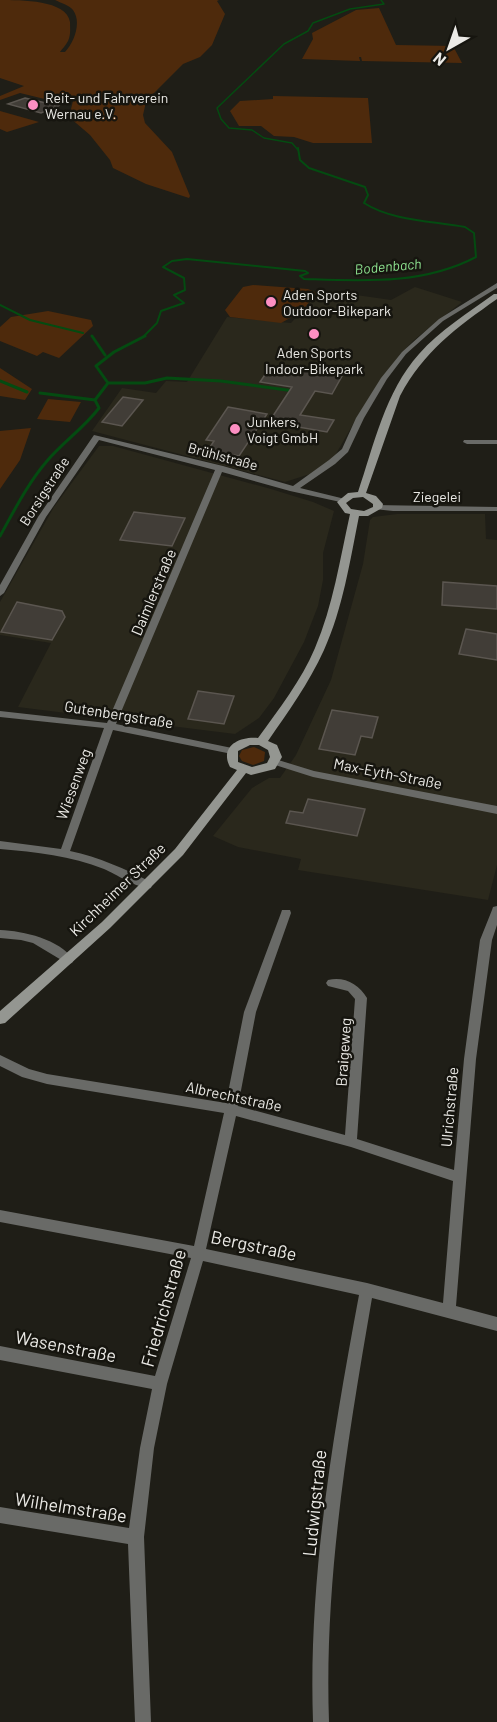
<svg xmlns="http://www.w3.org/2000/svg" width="497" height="1722" font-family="Barlow,sans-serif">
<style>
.built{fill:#2a281c}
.green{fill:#4e2a0c}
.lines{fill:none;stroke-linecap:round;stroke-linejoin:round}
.stream-far2{stroke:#044b11;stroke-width:1.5}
.stream-far1{stroke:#044b11;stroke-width:2}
.stream{stroke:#044b11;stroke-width:3}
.building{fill:#413d37;stroke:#5b5650;stroke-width:1.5}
.minor{fill:#696a67;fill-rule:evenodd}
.secondary{fill:#949691;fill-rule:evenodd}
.poi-dot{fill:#fc8fc2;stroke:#16150f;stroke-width:2}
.labels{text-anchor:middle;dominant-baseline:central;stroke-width:5;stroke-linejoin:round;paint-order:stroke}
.far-poi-label{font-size:14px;fill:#ebeae6;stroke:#16150f;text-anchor:start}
.far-water-label{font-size:14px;font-style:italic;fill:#8ee390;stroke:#16150f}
.far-street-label{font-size:14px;fill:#ebeae6;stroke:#16150f}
.street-label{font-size:15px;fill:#ebeae6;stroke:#16150f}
.near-street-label{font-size:18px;fill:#ebeae6;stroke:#16150f}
</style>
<rect width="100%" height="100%" fill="#1f1e17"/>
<path class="built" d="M 415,287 L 462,302 L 414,340 L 398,357 L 359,414 L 333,459 L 310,474 L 285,482 L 92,431 L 122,388 L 156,393 L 166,381 L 187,382 L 227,317 L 291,323 L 321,290 L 391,300 Z
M 99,446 L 113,446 L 271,489 L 313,502 L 334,511 L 323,553 L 323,580 L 318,606 L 304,642 L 274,698 L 259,718 L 235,734 L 18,707 L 51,643 L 0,635 L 0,602 L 54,507 Z
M 397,514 L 485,514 L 486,539 L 497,540 L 497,865 L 488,900 L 298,870 L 301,859 L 238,847 L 213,836 L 252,788 L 269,778 L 280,778 L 296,755 L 331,680 L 363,564 L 370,520 L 373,517 Z"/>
<path class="green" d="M 0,0 C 21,0 67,0 70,22 C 70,28 71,35 68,41 C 66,45 62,49 60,52 L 65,52 C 74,43 82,22 73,10 C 69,5 61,3 55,0 L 219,0 L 217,1 L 225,14 L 212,45 L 200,57 L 183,64 L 152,95 L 146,102 L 143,115 L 145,123 L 172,152 L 190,196 L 189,198 L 146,184 L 113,168 L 110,160 L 90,135 L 69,117 L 74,97 L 69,96 L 57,102 L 20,93 L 0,100 L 0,96 L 24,86 L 0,78 Z
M 379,8 L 396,45 L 453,46 L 462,63 L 362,61 L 361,57 L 359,57 L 360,61 L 302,59 L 313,39 L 312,33 L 356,10 Z
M 273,96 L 368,98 L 372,143 L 313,143 L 294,137 L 274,136 L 261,126 L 239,126 L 230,111 L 240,101 L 273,99 Z
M 0,111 L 39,122 L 7,132 L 0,129 Z
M 253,285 L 308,289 L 317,293 L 301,312 L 281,323 L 230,317 L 225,310 L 243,287 Z
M 48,311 L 91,320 L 93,326 L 59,358 L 43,352 L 37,356 L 0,341 L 0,327 L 11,317 Z
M 0,368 L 32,389 L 25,400 L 0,396 Z
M 48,399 L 81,402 L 70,422 L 37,419 Z
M 31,428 L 20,460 L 0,489 L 0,431 Z
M 254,747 L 265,752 L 264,761 L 253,765 L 242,761 L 239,756 L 242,750 Z"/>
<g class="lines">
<path class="stream-far2" d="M 298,150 L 292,143 L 264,138 L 252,130 L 229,128 L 221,119 L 217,108 L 284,44 L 308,31 L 313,23 L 350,9 L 384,4 L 381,0"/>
<path class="stream-far1" d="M 0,305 L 30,320 L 83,333
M 143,337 L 157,323 L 161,311 L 184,303 L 174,295 L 185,290 L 184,278 L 163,267 L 172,261 L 187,259 L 305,271 L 308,273 L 300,276 L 304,279 C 363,281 423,285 476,257 L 474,233 L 465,227 C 433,221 392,221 364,203 L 368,195 L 365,187 L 309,168 L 300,160 L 298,148"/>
<path class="stream" d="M 92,336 L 105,355
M 0,381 L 27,392
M 108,383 L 145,383 L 167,378 L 221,381 L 294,391
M 40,393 L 95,400
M 0,536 C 14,511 28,483 47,461 C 63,442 84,428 99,408 L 95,400 L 108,383 L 96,366 L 114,352 L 145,336"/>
</g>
<path class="building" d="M 25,98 L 58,106 L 41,113 L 8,104 Z
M 271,366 L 342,376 L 332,394 L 315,391 L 300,415 L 334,420 L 327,432 L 269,422 L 292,387 L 260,382 Z
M 123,397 L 143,400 L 122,426 L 102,422 Z
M 228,407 L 267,414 L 239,456 L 208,450 L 214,441 L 206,440 Z
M 134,512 L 185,518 L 172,546 L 120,540 Z
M 443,582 L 497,586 L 497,609 L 442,605 Z
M 17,602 L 62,611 L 65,617 L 52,640 L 1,632 Z
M 466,629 L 497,634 L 497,660 L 459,654 Z
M 198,691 L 234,696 L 224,724 L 188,719 Z
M 332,710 L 378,717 L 372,738 L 361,736 L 355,755 L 319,749 Z
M 308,799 L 365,809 L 357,836 L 286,823 L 290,811 L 303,813 Z"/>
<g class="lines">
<path class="minor" d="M 497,283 L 497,288 L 443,321 L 406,354 L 387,379 L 364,418 L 348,452 L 335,464 L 300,488 L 345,499 L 345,503 L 290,491 L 222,472 L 116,724 L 232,748 L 237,751 L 232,754 L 113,730 L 70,851 C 99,857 125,869 151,882 L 152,885 L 151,888 C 140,890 116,874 104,869 C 71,856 36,852 0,849 L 0,841 L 61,849 L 104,728 L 0,717 L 0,711 L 107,723 L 215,470 L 99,440 L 46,517 L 4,593 L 0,596 L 0,585 L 38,517 L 94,435 L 223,466 L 293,486 L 329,460 L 342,449 L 356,418 L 381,378 L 402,352 L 439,319 Z
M 464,440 L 497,440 L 497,444 L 467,444 L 463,442 Z
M 374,505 L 497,507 L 497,511 L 393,511 L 374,509 Z
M 275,759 L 314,771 L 497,806 L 497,814 L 313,777 L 272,764 L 270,762 Z
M 497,906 L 497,925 L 492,940 L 476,1059 L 456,1306 L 497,1317 L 497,1331 L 372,1298 C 348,1437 324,1580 329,1722 L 313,1722 C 308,1579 333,1435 359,1295 L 203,1261 L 167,1384 L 154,1448 L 144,1537 L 151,1722 L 135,1722 L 128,1544 L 0,1523 L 0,1507 L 129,1528 L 140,1448 L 152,1389 L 0,1360 L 0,1346 L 155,1376 L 191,1258 L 0,1222 L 0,1210 L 194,1246 L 224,1113 L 47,1084 L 22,1077 L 0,1066 L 0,1055 L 29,1069 L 47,1074 L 226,1103 L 244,1012 L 281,913 L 282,910 L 290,910 L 291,913 L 256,1012 L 238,1106 L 345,1135 L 355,999 L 348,991 L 328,986 L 326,983 L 328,980 C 344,976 359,984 367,998 L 357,1139 L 454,1170 L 464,1059 L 480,940 L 492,910 L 493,907 ZM 236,1116 L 351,1147 L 453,1181 L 443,1303 L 367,1283 L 206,1249 Z
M 0,930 C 24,931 59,939 74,960 L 72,963 L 68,964 L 33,943 L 21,940 L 0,938 Z"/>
<path class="secondary" d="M 494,294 L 497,294 L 497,299 C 456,328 424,351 400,396 L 366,493 L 376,496 L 383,504 L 382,508 L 368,516 L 359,516 C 350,561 343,608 324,650 C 309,683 288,712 268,741 L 277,745 L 282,757 L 275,769 L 251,775 L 246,773 L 183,855 L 110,928 L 5,1023 L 0,1024 L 0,1011 L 102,922 L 175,849 L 237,770 L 230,767 C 219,746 240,736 258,738 C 279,709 301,681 315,648 C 333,606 340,559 350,514 L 345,513 L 337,502 L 348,493 L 358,492 C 374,445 385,392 419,354 C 440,330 468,313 494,294 ZM 363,497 L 373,504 L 373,507 L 364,511 L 351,509 L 346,503 L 353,498 ZM 250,745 L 259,745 L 268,750 L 270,757 L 267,763 L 252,767 L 238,762 L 238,751 Z"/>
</g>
<g class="poi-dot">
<circle cx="33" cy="105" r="6"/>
<circle cx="271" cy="302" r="6"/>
<circle cx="314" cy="334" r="6"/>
<circle cx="235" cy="429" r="6"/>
</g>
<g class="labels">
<g class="far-poi-label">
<text x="45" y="97">Reit- und Fahrverein<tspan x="45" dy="16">Wernau e.V.</tspan></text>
<text x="283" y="294">Aden Sports<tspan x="283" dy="16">Outdoor-Bikepark</tspan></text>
<text x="314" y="352" text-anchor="middle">Aden Sports<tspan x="314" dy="16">Indoor-Bikepark</tspan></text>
<text x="247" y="421">Junkers,<tspan x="247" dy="16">Voigt GmbH</tspan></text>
</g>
<g class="far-water-label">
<text transform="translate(388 266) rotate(-5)">Bodenbach</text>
</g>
<g class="far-street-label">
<text transform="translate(223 456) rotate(15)">Brühlstraße</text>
<text transform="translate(44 491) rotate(-57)">Borsigstraße</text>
<text x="437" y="496">Ziegelei</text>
</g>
<g class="street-label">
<text transform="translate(153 592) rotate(-67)">Daimlerstraße</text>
<text transform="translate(119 714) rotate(9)">Gutenbergstraße</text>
<text transform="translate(388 773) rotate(11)">Max-Eyth-Straße</text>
<text transform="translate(73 784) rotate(-70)">Wiesenweg</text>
<text transform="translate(117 889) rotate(-44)">Kirchheimer Straße</text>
<text transform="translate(343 1052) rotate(-86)">Braigeweg</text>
<text transform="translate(234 1096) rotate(12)">Albrechtstraße</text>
<text transform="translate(449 1107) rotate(-85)">Ulrichstraße</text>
</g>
<g class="near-street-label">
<text transform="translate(254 1245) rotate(12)">Bergstraße</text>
<text transform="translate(163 1308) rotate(-74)">Friedrichstraße</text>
<text transform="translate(66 1346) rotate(11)">Wasenstraße</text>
<text transform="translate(314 1503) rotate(-84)">Ludwigstraße</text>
<text transform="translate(71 1507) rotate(9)">Wilhelmstraße</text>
</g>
</g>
<g transform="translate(449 48) rotate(220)" stroke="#16150f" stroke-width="4.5" paint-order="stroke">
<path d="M0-4.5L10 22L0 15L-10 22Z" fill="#ebeae6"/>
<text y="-9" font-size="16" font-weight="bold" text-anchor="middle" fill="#ebeae6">N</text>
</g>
</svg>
